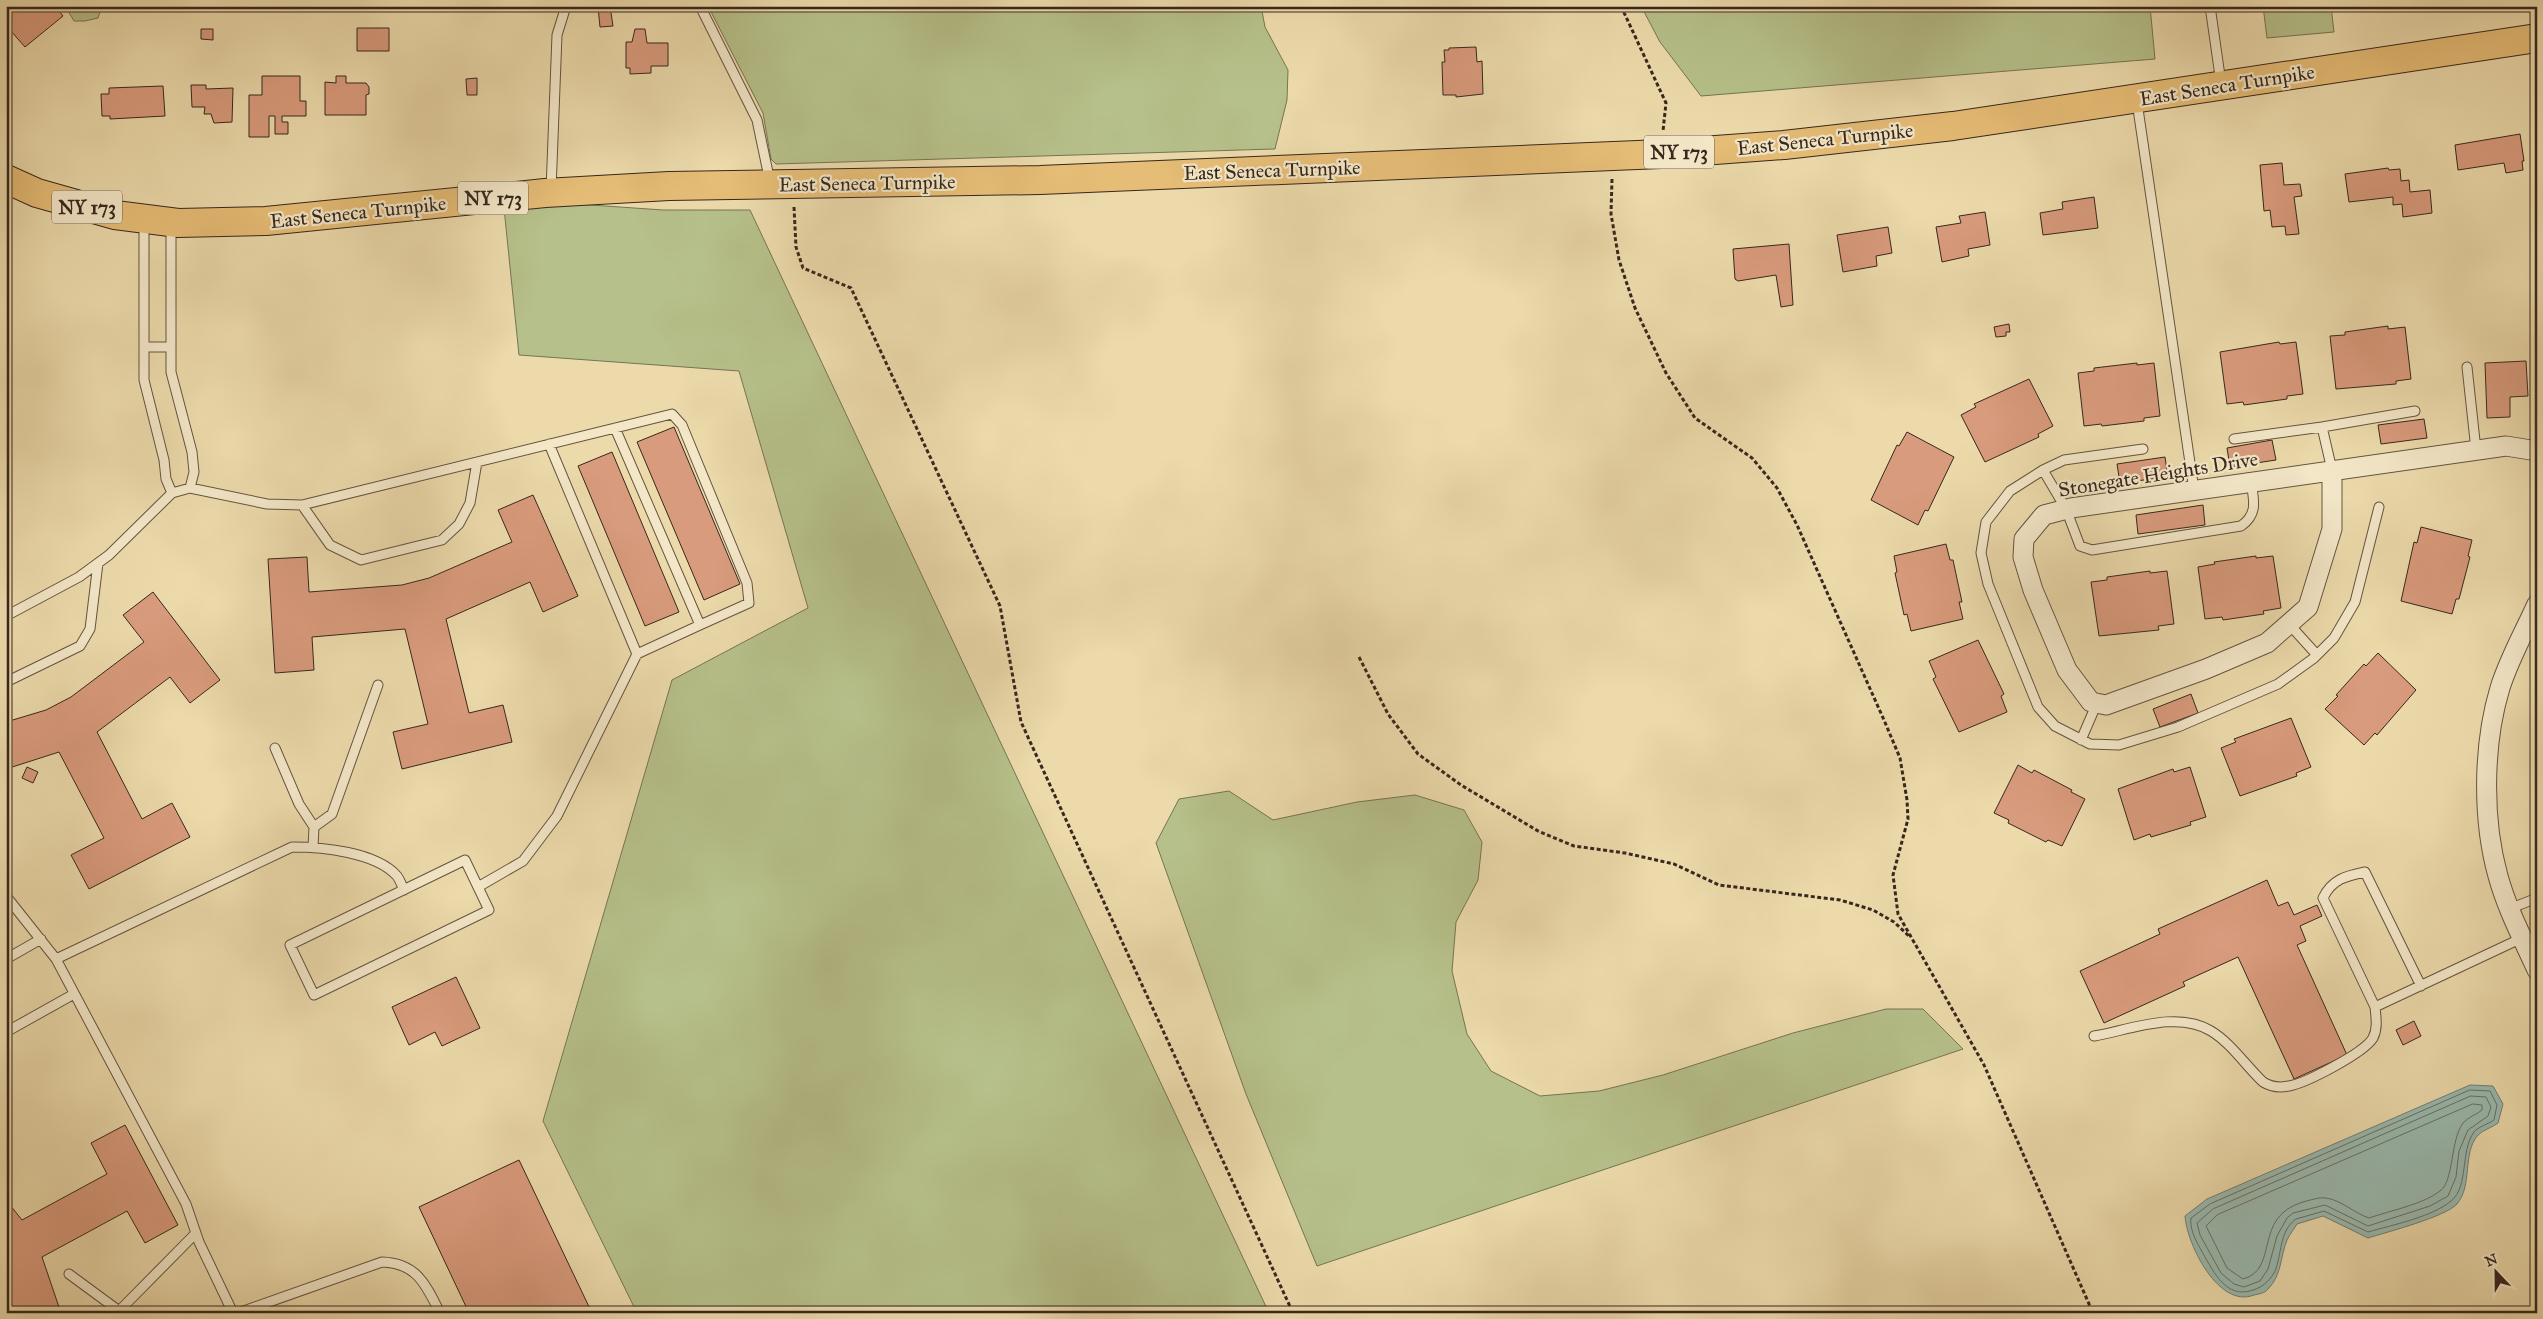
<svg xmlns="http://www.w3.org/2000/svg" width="2543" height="1319" font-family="'IM FELL Great Primer',serif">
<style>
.green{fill:#b6c08a;stroke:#767454}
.water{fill:#9abab0;stroke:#727f76}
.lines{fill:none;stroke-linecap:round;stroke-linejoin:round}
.shore{stroke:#687067;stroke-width:1}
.building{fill:#d99b7d;stroke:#37271e}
.lane-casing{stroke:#645441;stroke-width:11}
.street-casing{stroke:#645441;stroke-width:21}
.primary-casing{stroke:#37271e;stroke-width:30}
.path{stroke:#37271e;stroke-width:3;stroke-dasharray:4 2.5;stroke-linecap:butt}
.lane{stroke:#f3e7c8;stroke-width:9}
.street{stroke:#f3e7c8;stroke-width:19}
.primary{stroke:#e6bd76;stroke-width:28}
.labels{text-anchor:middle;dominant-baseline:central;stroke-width:4.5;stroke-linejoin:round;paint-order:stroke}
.shield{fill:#f3e7c8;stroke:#6f6151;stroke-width:1}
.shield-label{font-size:19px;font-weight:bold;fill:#37271e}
.street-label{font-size:20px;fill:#37271e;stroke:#f3e7c8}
</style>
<rect width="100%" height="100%" fill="#ecdaab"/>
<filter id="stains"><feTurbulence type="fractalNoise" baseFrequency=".004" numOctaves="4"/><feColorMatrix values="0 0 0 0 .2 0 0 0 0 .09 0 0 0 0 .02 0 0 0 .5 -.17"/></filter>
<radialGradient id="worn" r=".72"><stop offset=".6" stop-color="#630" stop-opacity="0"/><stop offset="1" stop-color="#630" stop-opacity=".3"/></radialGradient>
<path class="green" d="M 65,6 L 102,6 L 98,18 L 85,21 L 74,21 Z
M 708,6 L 1261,6 L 1265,27 L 1288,70 L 1287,100 L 1275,149 L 776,164 L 771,159 L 763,113 Z
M 1641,6 L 2150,6 L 2155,59 L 1701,96 L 1660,42 Z
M 2263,6 L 2331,6 L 2334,32 L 2267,38 Z
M 577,204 L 663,210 L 750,210 L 1269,1313 L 637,1313 L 543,1121 L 672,680 L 808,608 L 739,371 L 519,355 L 504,208 Z
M 1229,791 L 1273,820 L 1357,802 L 1415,795 L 1464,810 L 1482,842 L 1478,880 L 1456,922 L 1452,971 L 1467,1034 L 1491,1071 L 1540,1096 L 1599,1091 L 1663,1075 L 1793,1033 L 1886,1009 L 1923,1009 L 1963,1049 L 1317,1266 L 1246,1094 L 1156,843 L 1179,799 Z"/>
<path class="water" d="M 2470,1085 L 2493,1086 L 2503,1104 L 2498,1123 C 2493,1127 2483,1130 2478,1135 C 2462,1153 2473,1185 2457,1204 C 2445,1217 2387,1232 2368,1238 L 2323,1216 L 2297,1224 C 2294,1229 2290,1234 2287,1240 C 2280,1257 2282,1275 2268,1289 C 2265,1293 2259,1294 2254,1295 C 2219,1309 2187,1245 2185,1216 L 2207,1199 Z"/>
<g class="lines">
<path class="shore" d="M 2470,1090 L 2490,1091 L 2497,1105 L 2494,1120 C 2488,1124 2478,1127 2474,1132 C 2460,1151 2469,1187 2451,1201 C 2432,1217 2392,1225 2368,1232 L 2324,1211 L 2296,1219 C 2279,1231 2282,1254 2275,1271 C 2271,1279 2264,1286 2256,1289 C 2229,1300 2217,1278 2205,1257 C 2199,1246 2189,1231 2191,1218 L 2210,1204 Z
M 2471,1096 L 2486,1097 L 2491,1107 L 2488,1116 L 2468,1130 L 2459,1151 L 2456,1177 L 2448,1196 L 2430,1206 L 2368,1226 L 2325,1205 L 2293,1213 L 2287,1218 L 2277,1236 L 2268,1269 L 2260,1281 L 2244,1287 L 2234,1284 L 2221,1273 L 2200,1235 L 2197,1223 L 2213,1209 Z
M 2473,1104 L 2482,1105 L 2482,1110 C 2476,1115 2468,1117 2463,1123 C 2450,1141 2454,1181 2440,1191 C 2424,1204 2389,1211 2369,1218 C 2354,1213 2341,1200 2326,1198 C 2319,1197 2311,1200 2303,1202 C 2252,1217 2280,1269 2243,1279 L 2227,1268 L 2206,1226 L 2217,1215 Z"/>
</g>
<path class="building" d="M 16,6 L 55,6 L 63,16 L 25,47 L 10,30 L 6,33 L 6,14 Z
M 610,6 L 613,26 L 600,27 L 598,7 Z
M 357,28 L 389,28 L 389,51 L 357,51 Z
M 201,29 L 213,29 L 213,40 L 201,39 Z
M 635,29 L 645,29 L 647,43 L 668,43 L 668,66 L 651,66 L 651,73 L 630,74 L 630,68 L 626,68 L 626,42 L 632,42 Z
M 1476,47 L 1477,62 L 1482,61 L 1483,94 L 1456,97 L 1456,95 L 1443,95 L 1442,62 L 1445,62 L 1444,50 L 1449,50 L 1449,48 Z
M 262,76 L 300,76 L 300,101 L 306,101 L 306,116 L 282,116 L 282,122 L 288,122 L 288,134 L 275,134 L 275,116 L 269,116 L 269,137 L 249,137 L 249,95 L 262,95 Z
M 336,76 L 346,76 L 346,83 L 366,83 L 369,87 L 369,94 L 366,95 L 366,115 L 325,115 L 325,82 L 336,83 Z
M 477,78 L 477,95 L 467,95 L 466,79 Z
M 191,85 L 206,85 L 206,89 L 233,88 L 232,122 L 214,123 L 211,114 L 204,114 L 205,107 L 192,107 Z
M 163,86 L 165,116 L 110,119 L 110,116 L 102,116 L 101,94 L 109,94 L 109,88 Z
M 2520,134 L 2524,161 L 2522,161 L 2523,170 L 2506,173 L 2504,163 L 2458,170 L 2455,145 Z
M 2282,163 L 2284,185 L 2300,184 L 2302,196 L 2294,197 L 2299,234 L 2286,235 L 2285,226 L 2272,227 L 2270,210 L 2264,211 L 2260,165 Z
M 2388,168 L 2389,170 L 2400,169 L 2401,181 L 2409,180 L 2410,192 L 2430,190 L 2432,213 L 2403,217 L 2402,204 L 2393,205 L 2393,197 L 2349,202 L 2345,174 Z
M 2094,197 L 2098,228 L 2043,235 L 2040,213 L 2063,209 L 2062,202 Z
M 1985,212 L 1990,245 L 1968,249 L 1969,256 L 1942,262 L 1936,227 L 1961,223 L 1959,216 Z
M 1888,227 L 1892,253 L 1876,256 L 1877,266 L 1843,272 L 1837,235 Z
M 1789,244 L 1793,305 L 1781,307 L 1776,275 L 1738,281 L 1735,279 L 1733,249 Z
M 2009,324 L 2010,332 L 2006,332 L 2006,336 L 1996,337 L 1994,327 Z
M 2388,326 L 2388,329 L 2405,327 L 2411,379 L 2396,381 L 2396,384 L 2336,389 L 2330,336 L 2345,335 L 2345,332 Z
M 2279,342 L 2280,344 L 2296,342 L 2303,394 L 2287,396 L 2287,399 L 2244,405 L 2243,402 L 2227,404 L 2220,352 Z
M 2526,361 L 2528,396 L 2510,397 L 2510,417 L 2487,418 L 2485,363 Z
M 2137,363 L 2137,365 L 2154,363 L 2160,416 L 2144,418 L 2144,421 L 2102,426 L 2101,424 L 2084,426 L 2078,373 L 2094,371 L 2094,368 Z
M 2029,379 L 2053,426 L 2038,434 L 2039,437 L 1985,462 L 1961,415 L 1976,407 L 1974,404 Z
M 2424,419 L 2427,438 L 2381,444 L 2378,425 Z
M 674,427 L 740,584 L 704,600 L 637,442 Z
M 1907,432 L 1954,457 L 1928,511 L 1925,510 L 1918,525 L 1871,500 L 1897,445 L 1899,446 Z
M 2272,440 L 2276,460 L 2230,467 L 2227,448 Z
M 612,452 L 679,612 L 645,626 L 578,466 Z
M 2165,457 L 2168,477 L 2120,483 L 2117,464 Z
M 533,495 L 578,596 L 543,612 L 530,582 L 446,619 L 469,713 L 503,705 L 512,742 L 402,769 L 393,732 L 428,724 L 405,629 L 312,637 L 314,670 L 275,673 L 268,559 L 307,557 L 309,592 L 402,585 L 429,578 L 512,542 L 498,510 Z
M 2203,505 L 2205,525 L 2138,534 L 2136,515 Z
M 2421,527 L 2472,540 L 2468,556 L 2470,557 L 2459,599 L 2456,599 L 2452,614 L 2401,601 L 2414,542 L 2417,543 Z
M 1946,544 L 1950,560 L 1953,560 L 1962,602 L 1959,602 L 1963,619 L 1911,631 L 1907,614 L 1904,615 L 1895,573 L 1897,572 L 1894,556 Z
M 2256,556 L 2256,558 L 2273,556 L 2281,608 L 2263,611 L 2264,614 L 2223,620 L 2222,617 L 2205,619 L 2198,567 L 2215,564 L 2214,562 Z
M 2150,571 L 2150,573 L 2167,571 L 2174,624 L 2158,626 L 2159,630 L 2099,636 L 2091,582 L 2107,580 L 2107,577 Z
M 153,592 L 220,680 L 190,703 L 170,677 L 97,732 L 142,819 L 172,803 L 190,837 L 89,889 L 71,855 L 104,838 L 59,752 L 6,769 L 6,722 L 46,710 L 71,697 L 144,642 L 123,615 Z
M 1978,640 L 2004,694 L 2001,696 L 2007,712 L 1959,732 L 1933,679 L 1936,677 L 1929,661 Z
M 2378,653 L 2416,690 L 2377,735 L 2375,733 L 2364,745 L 2325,709 L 2338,696 L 2336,695 L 2364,664 L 2366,666 Z
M 2191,694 L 2198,713 L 2160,727 L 2153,709 Z
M 2291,718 L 2311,767 L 2296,773 L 2297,776 L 2240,796 L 2221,748 L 2236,742 L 2234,739 Z
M 2018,765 L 2032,773 L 2034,770 L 2072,790 L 2071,792 L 2085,799 L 2062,846 L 2048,840 L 2046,842 L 2008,823 L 2009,820 L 1994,813 Z
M 27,767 L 38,772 L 33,783 L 22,778 Z
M 2190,767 L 2206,817 L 2190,822 L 2191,825 L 2151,837 L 2150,834 L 2134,840 L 2118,789 L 2173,769 L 2174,772 Z
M 2267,880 L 2278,906 L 2288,902 L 2294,915 L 2317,905 L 2322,916 L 2300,926 L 2306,941 L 2297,945 L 2347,1055 L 2294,1079 L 2238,957 L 2183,982 L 2185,986 L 2104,1023 L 2080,971 L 2160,934 L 2158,929 Z
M 456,977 L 480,1028 L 442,1046 L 435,1032 L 409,1045 L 392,1007 Z
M 2414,1021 L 2421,1036 L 2403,1045 L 2396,1030 Z
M 125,1125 L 178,1225 L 145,1243 L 127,1211 L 42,1257 L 61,1313 L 14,1313 L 6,1290 L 6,1200 L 22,1220 L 107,1174 L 91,1143 Z
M 519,1160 L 592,1313 L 469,1313 L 419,1207 Z"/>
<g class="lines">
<defs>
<path id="lane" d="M 700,6 L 757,120 L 770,182
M 2210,6 L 2221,83
M 2137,102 L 2194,490
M 551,190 L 557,35 L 566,6
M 144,221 L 144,380 L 164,460 L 166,479 L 172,493
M 171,224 L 171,372 L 192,452 L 194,472 L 190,488
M 144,347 L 171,347
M 2467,367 L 2476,450
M 2322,427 L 2415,411
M 615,428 L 700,625 L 637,654
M 2234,439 L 2322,427 L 2332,470
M 2043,470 L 2064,460 L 2143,449
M 2251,482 C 2254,501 2258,514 2241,526 L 2092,550 L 2080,546 L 2066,509 L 2043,470 L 2010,491 L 1986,522 L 1981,553 L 1988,584 L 2038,707 L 2055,726 L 2090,744 L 2119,745 L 2178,727 L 2278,684 L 2314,658 L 2334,638 L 2355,602 L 2379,507
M 302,505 L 330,545 L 361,560 L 442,540 L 459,524 L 470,503 L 477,462
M 6,616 L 79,577 L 109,555 L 172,493 L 190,488 L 267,504 L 302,505 L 672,414 L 682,425 L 747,583 L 749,603 L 700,625
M 2289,624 L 2317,655
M 6,682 L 80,646 L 90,629 L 98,563
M 2081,740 L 2097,703
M 275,748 L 299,804 L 314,827
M 313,847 L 314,827 L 332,814 L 378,685
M 465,860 L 489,910 L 314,995 L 290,945 Z
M 478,887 L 523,861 L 557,816 L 637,654 L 549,444
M 6,896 L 56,959
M 2509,909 L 2537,898
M 6,959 L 41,939
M 2421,986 L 2365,872 C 2346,876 2332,879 2323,898 L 2375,1007 L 2522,938
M 6,1032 L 74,994
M 2094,1036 C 2129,1030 2178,1010 2211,1031 C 2231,1043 2246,1066 2263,1082 C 2271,1087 2279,1088 2289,1086 C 2306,1083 2364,1053 2373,1038 C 2378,1028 2376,1018 2375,1007
M 69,1274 L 122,1313
M 120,1310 L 196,1233
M 233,1313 L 199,1242 L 186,1204 L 56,959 L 292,847 C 322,847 376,852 397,876 C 400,880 402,886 404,890
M 238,1313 L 382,1262 C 417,1263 426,1285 440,1313"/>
<path id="street" d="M 2332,470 L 2332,529 L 2308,607 L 2267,643 L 2206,669 L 2106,705 L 2091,702 L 2067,670 L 2033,590 L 2023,557 L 2024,539 L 2044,515 L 2071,508 L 2506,446 L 2537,451
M 2537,604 C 2525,631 2509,659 2500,688 C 2483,744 2482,819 2498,876 C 2507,909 2523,939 2537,970"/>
<path id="primary" d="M 6,179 L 37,193 L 115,215 L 178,223 L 266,221 L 545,193 L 669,186 L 1040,180 L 1661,154 L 1784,145 L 1953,126 L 2537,38"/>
</defs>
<use href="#lane" class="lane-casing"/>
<use href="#street" class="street-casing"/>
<use href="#primary" class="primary-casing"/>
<path class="path" d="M 1621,6 L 1666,103 L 1663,131
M 1612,179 L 1611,214 L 1619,260 L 1635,308 L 1666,373 L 1695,418 L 1752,458 L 1777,488 L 1797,525 L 1884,720 L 1900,758 L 1907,800 L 1908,819 L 1893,875 L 1898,914 L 1984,1065 L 2093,1313
M 794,207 L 796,247 L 803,268 L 851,288 L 1000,606 L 1021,722 L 1293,1313
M 1359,657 L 1388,714 L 1418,754 L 1461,785 L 1538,831 L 1574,846 L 1625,853 L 1674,864 L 1719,885 L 1840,900 L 1873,910 L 1894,922 L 1909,936"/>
<use href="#lane" class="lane"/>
<use href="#street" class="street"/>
<use href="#primary" class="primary"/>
</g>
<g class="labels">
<g class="shield">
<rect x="1644" y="135.5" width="70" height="33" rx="4"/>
<rect x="458" y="181.5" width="70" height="33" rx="4"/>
<rect x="52" y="190.5" width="70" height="33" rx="4"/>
</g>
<g class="shield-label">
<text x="1679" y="152">NY 173</text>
<text x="493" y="198">NY 173</text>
<text x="87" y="207">NY 173</text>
</g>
<g class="street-label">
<text transform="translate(2227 85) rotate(-9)">East Seneca Turnpike</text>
<text transform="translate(1825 139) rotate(-6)">East Seneca Turnpike</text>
<text transform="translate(1272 170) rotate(-2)">East Seneca Turnpike</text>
<text transform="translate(867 183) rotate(-1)">East Seneca Turnpike</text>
<text transform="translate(358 212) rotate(-6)">East Seneca Turnpike</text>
<text transform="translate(2158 474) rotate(-9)">Stonegate Heights Drive</text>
</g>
</g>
<rect width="2543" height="1319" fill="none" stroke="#ecdaab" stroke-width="25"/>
<rect x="8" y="8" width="2528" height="1304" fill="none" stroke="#37271e" stroke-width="2.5"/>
<rect x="12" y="12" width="2518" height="1294" fill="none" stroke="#37271e"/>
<g transform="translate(2496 1272) rotate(338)" stroke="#f3e7c8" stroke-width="4" paint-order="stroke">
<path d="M0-4L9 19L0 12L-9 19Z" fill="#37271e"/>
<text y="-8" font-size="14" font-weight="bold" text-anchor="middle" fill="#37271e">N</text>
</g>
<rect width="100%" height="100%" filter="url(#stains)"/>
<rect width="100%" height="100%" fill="url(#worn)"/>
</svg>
